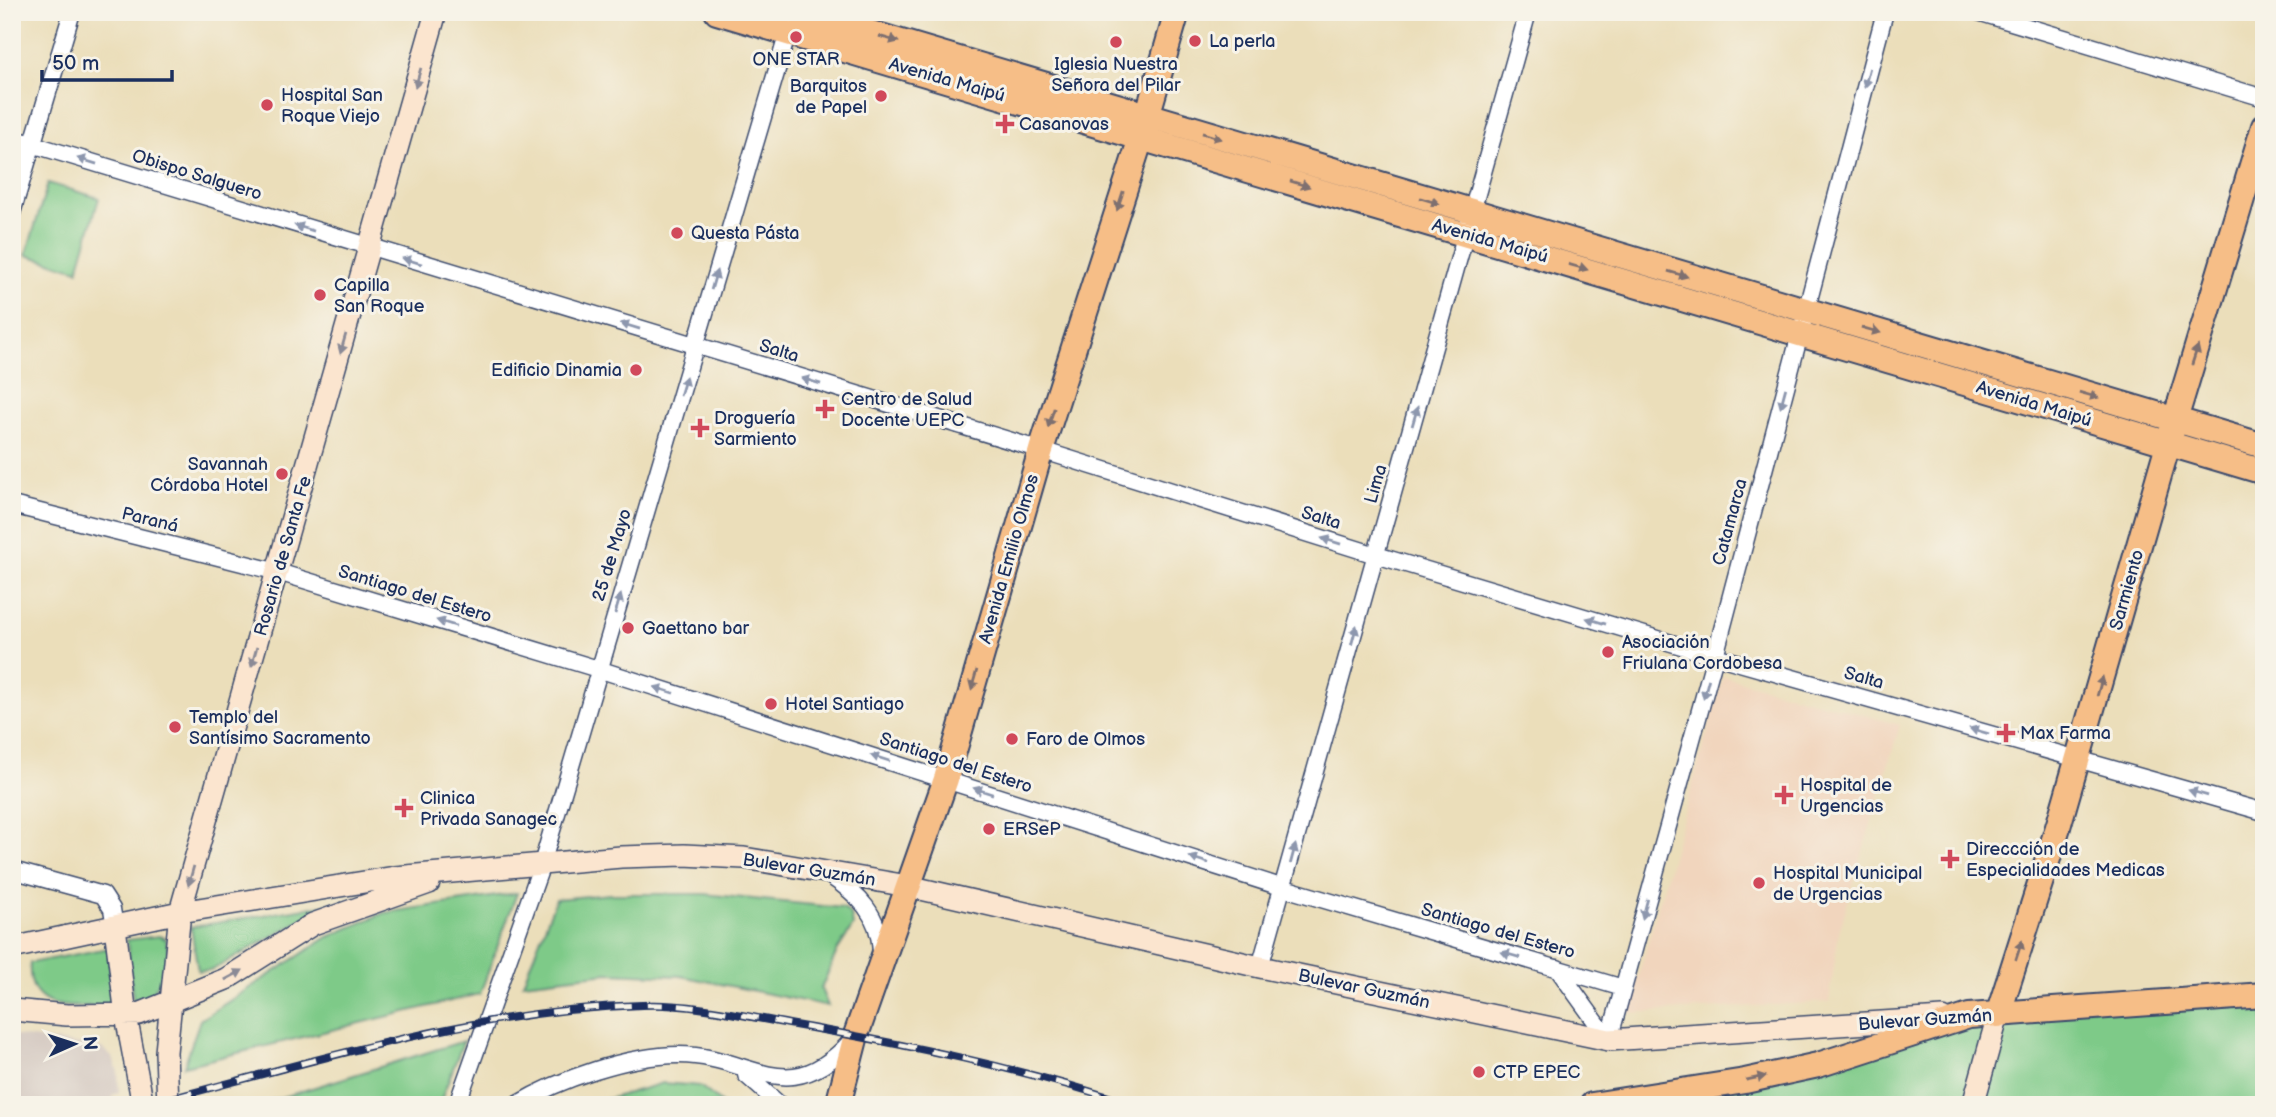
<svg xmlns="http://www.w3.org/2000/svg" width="2276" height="1117" font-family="'Balsamiq Sans',sans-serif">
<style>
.built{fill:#f1d5bd}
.industrial{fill:#cec1ba}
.green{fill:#7eca88;stroke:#4c7c73;stroke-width:2}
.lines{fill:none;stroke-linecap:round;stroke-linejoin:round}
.street-casing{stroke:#3a496c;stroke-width:19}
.secondary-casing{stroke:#3a496c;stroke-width:24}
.primary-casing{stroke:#3a496c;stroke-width:28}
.street{stroke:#fff;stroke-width:16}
.secondary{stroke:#fbe5cf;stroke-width:21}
.primary{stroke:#f6be87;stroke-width:24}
.rail-casing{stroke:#1b2f5e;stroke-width:8}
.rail{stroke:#f7f3e8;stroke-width:5;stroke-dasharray:16;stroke-linecap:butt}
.oneway{fill:#7e6f70}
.oneway2{fill:#8b8a96}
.oneway3{fill:#8d97ae}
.poi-dot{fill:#d1495b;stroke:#f7f3e8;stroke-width:2.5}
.labels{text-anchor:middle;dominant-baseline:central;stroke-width:6;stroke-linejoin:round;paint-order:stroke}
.poi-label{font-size:18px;fill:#1b2f5e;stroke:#f7f3e8;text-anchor:start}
.street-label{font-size:18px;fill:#1b2f5e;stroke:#f7f3e8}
</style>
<rect width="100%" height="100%" fill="#f7f3e8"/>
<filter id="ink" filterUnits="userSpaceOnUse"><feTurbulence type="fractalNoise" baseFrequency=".0143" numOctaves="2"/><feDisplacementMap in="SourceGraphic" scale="14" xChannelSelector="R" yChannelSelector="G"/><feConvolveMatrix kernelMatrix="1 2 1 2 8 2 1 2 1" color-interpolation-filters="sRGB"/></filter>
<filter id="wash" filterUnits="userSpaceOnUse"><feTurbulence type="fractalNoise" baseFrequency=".00686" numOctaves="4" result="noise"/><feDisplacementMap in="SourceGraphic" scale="28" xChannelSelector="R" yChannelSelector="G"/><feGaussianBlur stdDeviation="1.57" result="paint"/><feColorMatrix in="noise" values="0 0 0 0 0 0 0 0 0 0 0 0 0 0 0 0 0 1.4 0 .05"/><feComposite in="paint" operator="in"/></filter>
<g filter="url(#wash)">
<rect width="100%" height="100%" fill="#ebdeba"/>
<path class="built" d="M 1723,676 L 1900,725 L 1839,932 L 1829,1002 L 1628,1013 Z"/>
<path class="industrial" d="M 12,1035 L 102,1048 L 113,1058 L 118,1072 L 119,1093 L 112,1095 L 114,1105 L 12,1105 Z"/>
<path class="green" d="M 48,183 L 99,198 L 78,270 L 26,255 Z
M 517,893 L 480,994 L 184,1066 L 200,1020 L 328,937 L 384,913 Z
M 611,894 L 704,894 L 843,908 L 851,915 L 853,926 L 837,951 L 821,989 L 828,1006 L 681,976 L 608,973 L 523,983 L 556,899 Z
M 330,904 L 212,970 L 198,971 L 191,927 Z
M 159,936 L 166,939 C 173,965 164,977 148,998 L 133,1000 L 127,940 Z
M 109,948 L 112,1005 C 74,1007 26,1015 30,963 Z
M 2264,995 L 2264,1105 L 1592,1105 L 1745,1081 L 1969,1016 Z
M 464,1040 L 439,1105 L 257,1105 L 464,1041 Z
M 663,1083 L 700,1086 L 724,1105 L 662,1102 L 587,1105 Z"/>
</g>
<g filter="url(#ink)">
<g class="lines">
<defs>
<path id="street" d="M 1978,12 L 2264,98
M 12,138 L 1041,450 L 1376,555 L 1715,656 L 2264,812
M 12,213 L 72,12
M 12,505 L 278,572 L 598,669 L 1284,888 L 1623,988
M 12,870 L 103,895 L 112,909 L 115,927
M 829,875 C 859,895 879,914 881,951
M 1260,967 L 1528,12
M 1557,968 L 1609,1040
M 1609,1040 L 1715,656 L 1885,12
M 746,1075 L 780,1105
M 460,1105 L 460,1096 L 542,864 L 794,12
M 516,1105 C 559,1079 629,1055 679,1055 C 752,1055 787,1112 852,1040"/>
<path id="secondary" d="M 115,927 L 126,1016 L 143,1105
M 12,948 L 180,912 L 395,877 L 621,857 L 684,855 L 744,858 L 908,886 L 1260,967 L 1609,1040 L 1943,1018
M 12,1010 L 67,1015 L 139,1014 L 226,979 L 313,924 L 429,883
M 168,1105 L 166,1052 L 180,912 L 436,12
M 1973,1105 L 1998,1015"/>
<path id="primary" d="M 717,12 L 2264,472
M 800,12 L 2264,446
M 1998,1015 L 2058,827 L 2175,420 L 2264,126
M 838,1105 L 856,1035 L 946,779 L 1041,450 L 1140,141 L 1177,12
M 1592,1105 L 1745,1081 L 1818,1065 L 1969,1016 L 2264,995"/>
</defs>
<use href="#street" class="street-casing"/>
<use href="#secondary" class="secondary-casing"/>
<use href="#primary" class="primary-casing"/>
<use href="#street" class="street"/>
<use href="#secondary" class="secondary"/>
<use href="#primary" class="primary"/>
<defs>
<path id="rail" d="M 146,1105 C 309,1063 472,1010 642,1005 C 691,1003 740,1015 789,1024 C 904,1044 1022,1068 1133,1105"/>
</defs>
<use href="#rail" class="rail-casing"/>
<use href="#rail" class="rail"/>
</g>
<defs><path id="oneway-solid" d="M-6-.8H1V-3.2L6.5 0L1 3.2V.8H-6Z" transform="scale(1.75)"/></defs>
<g class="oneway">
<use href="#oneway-solid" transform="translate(889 39) rotate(16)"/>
<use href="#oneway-solid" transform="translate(1212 136) rotate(17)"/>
<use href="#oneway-solid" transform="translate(1300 184) rotate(17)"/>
<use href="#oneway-solid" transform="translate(1120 201) rotate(108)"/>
<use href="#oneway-solid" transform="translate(1430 201) rotate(17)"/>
<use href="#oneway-solid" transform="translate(1578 267) rotate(16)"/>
<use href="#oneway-solid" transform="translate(1678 274) rotate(16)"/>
<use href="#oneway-solid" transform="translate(1871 330) rotate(16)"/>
<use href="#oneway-solid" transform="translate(2195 355) rotate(-72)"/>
<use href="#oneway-solid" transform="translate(2089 395) rotate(16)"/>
<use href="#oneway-solid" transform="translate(1051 418) rotate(108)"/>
<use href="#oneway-solid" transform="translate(974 680) rotate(106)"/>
<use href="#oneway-solid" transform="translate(2100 686) rotate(-74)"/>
<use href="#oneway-solid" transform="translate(2019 950) rotate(-72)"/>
<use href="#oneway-solid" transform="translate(1756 1078) rotate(-12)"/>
</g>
<g class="oneway2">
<use href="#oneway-solid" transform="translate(418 78) rotate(106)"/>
<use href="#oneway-solid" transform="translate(343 344) rotate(106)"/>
<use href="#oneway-solid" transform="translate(254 657) rotate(106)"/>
<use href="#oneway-solid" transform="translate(191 876) rotate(106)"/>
<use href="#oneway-solid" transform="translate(234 975) rotate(-29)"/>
</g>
<g class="oneway3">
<use href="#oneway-solid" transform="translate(1867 78) rotate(105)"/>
<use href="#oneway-solid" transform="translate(87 161) rotate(-163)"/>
<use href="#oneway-solid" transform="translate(304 228) rotate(-163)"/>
<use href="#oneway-solid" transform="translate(412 261) rotate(-163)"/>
<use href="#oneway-solid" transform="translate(714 280) rotate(-74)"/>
<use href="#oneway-solid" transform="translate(630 326) rotate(-163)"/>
<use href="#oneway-solid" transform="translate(811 381) rotate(-163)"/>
<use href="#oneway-solid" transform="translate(683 386) rotate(-73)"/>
<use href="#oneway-solid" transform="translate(1783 398) rotate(105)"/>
<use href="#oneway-solid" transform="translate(1415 416) rotate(-74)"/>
<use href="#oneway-solid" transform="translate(1331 541) rotate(-163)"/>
<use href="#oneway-solid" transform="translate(618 604) rotate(-73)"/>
<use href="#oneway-solid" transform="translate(1596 621) rotate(-163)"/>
<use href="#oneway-solid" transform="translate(446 623) rotate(-163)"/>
<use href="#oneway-solid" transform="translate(1354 635) rotate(-75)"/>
<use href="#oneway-solid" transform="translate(1706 689) rotate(105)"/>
<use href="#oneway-solid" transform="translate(664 690) rotate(-162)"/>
<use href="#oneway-solid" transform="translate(1979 731) rotate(-164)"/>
<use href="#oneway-solid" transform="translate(880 758) rotate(-162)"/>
<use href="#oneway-solid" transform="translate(983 791) rotate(-162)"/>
<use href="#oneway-solid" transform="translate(2198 793) rotate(-164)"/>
<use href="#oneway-solid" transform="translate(1293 854) rotate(-75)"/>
<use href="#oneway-solid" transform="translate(1199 860) rotate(-162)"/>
<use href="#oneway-solid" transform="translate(1645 909) rotate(105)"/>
<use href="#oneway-solid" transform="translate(1511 955) rotate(-164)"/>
</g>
</g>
<g class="poi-dot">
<circle cx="796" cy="37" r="7"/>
<circle cx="1195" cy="41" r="7"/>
<circle cx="1116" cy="42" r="7"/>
<circle cx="881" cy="96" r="7"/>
<circle cx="267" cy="105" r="7"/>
<path d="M1001.5 113.5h7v7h7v7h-7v7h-7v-7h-7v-7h7z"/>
<circle cx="677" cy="233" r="7"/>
<circle cx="320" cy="295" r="7"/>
<circle cx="636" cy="370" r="7"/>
<path d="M821.5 398.5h7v7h7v7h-7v7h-7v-7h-7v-7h7z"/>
<path d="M696.5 417.5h7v7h7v7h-7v7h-7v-7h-7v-7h7z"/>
<circle cx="282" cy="474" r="7"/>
<circle cx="628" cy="628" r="7"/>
<circle cx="1608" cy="652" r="7"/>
<circle cx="771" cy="704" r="7"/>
<circle cx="175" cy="727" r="7"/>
<path d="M2002.5 722.5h7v7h7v7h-7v7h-7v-7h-7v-7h7z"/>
<circle cx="1012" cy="739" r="7"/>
<path d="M1780.5 784.5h7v7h7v7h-7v7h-7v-7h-7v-7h7z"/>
<path d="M400.5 797.5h7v7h7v7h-7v7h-7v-7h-7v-7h7z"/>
<circle cx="989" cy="829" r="7"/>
<path d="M1946.5 848.5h7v7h7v7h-7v7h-7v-7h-7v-7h7z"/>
<circle cx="1759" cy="883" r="7"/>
<circle cx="1479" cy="1072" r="7"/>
</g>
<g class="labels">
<g class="poi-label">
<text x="1209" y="41">La perla</text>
<text x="796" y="59" text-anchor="middle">ONE STAR</text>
<text x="1116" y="64" text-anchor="middle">Iglesia Nuestra<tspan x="1116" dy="21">Señora del Pilar</tspan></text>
<text x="867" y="86" text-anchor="end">Barquitos<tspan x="867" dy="21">de Papel</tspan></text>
<text x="281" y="95">Hospital San<tspan x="281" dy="21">Roque Viejo</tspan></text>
<text x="1019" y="124">Casanovas</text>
<text x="691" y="233">Questa Pásta</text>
<text x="334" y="285">Capilla<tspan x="334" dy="21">San Roque</tspan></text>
<text x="622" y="370" text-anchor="end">Edificio Dinamia</text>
<text x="841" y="399">Centro de Salud<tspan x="841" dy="21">Docente UEPC</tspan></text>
<text x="714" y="418">Droguería<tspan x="714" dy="21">Sarmiento</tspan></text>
<text x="268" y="464" text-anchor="end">Savannah<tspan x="268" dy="21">Córdoba Hotel</tspan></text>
<text x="642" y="628">Gaettano bar</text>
<text x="1622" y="642">Asociación<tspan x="1622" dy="21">Friulana Cordobesa</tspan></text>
<text x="785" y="704">Hotel Santiago</text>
<text x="189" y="717">Templo del<tspan x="189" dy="21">Santísimo Sacramento</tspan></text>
<text x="2020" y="733">Max Farma</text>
<text x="1026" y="739">Faro de Olmos</text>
<text x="1800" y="785">Hospital de<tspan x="1800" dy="21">Urgencias</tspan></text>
<text x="420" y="798">Clinica<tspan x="420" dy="21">Privada Sanagec</tspan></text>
<text x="1003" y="829">ERSeP</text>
<text x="1966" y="849">Direccción de<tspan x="1966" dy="21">Especialidades Medicas</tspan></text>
<text x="1773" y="873">Hospital Municipal<tspan x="1773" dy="21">de Urgencias</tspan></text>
<text x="1493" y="1072">CTP EPEC</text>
</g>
<g class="street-label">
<text transform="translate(947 80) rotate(16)">Avenida Maipú</text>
<text transform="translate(197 175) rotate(17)">Obispo Salguero</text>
<text transform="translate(1490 241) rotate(16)">Avenida Maipú</text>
<text transform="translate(779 351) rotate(17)">Salta</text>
<text transform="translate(2034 404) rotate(17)">Avenida Maipú</text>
<text transform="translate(1376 484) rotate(-74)">Lima</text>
<text transform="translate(1321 518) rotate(17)">Salta</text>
<text transform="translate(150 520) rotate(14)">Paraná</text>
<text transform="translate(1730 522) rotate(-75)">Catamarca</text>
<text transform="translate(612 555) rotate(-73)">25 de Mayo</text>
<text transform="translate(283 556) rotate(-74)">Rosario de Santa Fe</text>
<text transform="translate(1009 559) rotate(-74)">Avenida Emilio Olmos</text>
<text transform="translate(2127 590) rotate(-74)">Sarmiento</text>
<text transform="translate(415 594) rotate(17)">Santiago del Estero</text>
<text transform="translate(1864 678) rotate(16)">Salta</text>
<text transform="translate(956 763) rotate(18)">Santiago del Estero</text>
<text transform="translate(809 870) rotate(9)">Bulevar Guzmán</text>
<text transform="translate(1498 931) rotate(16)">Santiago del Estero</text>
<text transform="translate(1364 989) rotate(12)">Bulevar Guzmán</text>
<text transform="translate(1925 1020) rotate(-4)">Bulevar Guzmán</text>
</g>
</g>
<rect width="2276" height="1117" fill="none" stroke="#f7f3e8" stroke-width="42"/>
<g transform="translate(74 1044) rotate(87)" stroke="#f7f3e8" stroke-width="5" paint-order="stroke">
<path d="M0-5L12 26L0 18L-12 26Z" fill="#1b2f5e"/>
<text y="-10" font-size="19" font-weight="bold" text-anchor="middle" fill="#1b2f5e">N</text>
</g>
<path d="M42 70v10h130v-10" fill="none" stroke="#1b2f5e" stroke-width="3.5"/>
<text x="52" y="70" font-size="21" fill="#1b2f5e" stroke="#f7f3e8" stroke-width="5" paint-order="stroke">50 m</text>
</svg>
